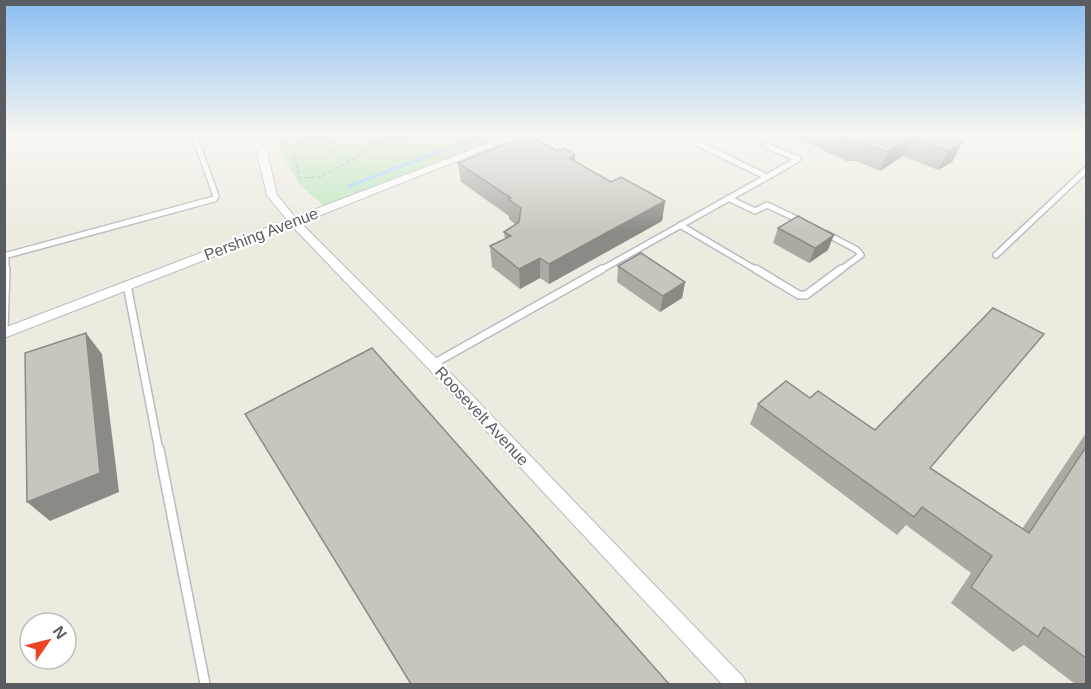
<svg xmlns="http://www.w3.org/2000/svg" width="1091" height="689" font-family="Helvetica,sans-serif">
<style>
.green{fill:#bce6bf}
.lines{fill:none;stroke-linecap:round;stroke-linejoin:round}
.stream{stroke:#9eceff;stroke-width:3}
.lane-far2-casing{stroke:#b8bbc0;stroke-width:8}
.lane-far1-casing{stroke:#b8bbc0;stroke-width:10}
.lane-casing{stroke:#b8bbc0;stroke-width:12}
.street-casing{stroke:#b8bbc0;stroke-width:2}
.path{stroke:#94c7a7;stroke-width:1.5;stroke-dasharray:4.5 2;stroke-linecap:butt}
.lane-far2{stroke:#fff;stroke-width:5}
.lane-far1{stroke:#fff;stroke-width:7}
.lane{stroke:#fff;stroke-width:9}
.street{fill:#fff;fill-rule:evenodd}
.wall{fill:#aca9a3}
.shaded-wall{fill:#8c8a85}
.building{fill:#c8c5be;stroke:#8c8a85;stroke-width:1.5}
.labels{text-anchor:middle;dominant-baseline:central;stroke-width:4.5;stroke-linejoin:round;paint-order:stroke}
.street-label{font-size:16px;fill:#595d62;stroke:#fff}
</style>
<rect width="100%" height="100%" fill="#edebe0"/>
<path class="green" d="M 271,135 L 518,135 L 328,209 L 300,185 Z"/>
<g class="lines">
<path class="stream" d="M 349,186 L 483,135"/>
<defs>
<path id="lane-far2" d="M 765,145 L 798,159 L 767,177
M 728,198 L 755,211 L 767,205 L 801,221
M 680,225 L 758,271
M 827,234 L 857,250 L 861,255 L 839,271
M 996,255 L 1086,170
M 4,256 L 214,199 L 216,196 L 194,135
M 6,271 L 6,256
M 599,271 L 767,177 L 680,135"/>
<path id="lane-far1" d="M 756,269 L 799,295 L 806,295 L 841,269
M 127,285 L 159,451
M 4,330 L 6,269
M 433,364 L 602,269"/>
<path id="lane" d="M 159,449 L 205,684"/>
<path id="street" d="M 248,135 L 256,135 L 267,152 L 277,195 L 295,217 L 510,135 L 522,135 L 301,223 L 438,360 L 743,677 L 746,684 L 722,684 L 428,368 L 292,226 L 4,338 L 4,328 L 287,220 L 267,195 L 257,152 Z"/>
</defs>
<use href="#lane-far2" class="lane-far2-casing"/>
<use href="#lane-far1" class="lane-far1-casing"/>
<use href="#lane" class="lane-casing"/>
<use href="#street" class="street-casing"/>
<path class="path" d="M 276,135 L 291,148
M 310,135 L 291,148 L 300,178 L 320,177 L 350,161
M 317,135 L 329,143 L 337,157 L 350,161 L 375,144 L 401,135"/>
<use href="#lane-far2" class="lane-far2"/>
<use href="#lane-far1" class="lane-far1"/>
<use href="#lane" class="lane"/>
<use href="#street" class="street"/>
</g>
<path class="wall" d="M 792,135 L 939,135 L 962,143 L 952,162 L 938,170 L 903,156 L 880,171 L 856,161 L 846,161 Z
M 557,151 L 575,155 L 575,161 L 611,182 L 665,201 L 662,221 L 549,284 L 540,278 L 520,289 L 492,267 L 490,246 L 505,239 L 504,232 L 515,224 L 509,219 L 509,216 L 461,182 L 458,163 Z
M 778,228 L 828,250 L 809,263 L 773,243 Z
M 618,266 L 685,282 L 682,298 L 660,312 L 617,282 Z
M 810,398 L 930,468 L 1022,529 L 1086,433 L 1086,684 L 1075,684 L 1024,645 L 1013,652 L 951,603 L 971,573 L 906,525 L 897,535 L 750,424 L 758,404 Z"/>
<path class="shaded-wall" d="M 912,137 L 903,156 L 880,171 L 888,152 Z
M 962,143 L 952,162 L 938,170 L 948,151 Z
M 575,155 L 574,174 L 569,158 Z
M 665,201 L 662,221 L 549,284 L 549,264 Z
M 834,235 L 828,250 L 809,263 L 815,248 Z
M 540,258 L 540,278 L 520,289 L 519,269 Z
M 685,282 L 682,298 L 660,312 L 663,296 Z
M 86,333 L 102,354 L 119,492 L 50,521 L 27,502 Z"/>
<path class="building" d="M 528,135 L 557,151 L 564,148 L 575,155 L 569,158 L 611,182 L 621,177 L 665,201 L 549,264 L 540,258 L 519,269 L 490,246 L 511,236 L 504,232 L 519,222 L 521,208 L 508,199 L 511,198 L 458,163 Z
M 837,135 L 939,135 L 962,143 L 948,151 L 912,137 L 888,152 L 863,142 L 854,143 Z
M 798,216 L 834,235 L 815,248 L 778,228 Z
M 641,253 L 685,282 L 663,296 L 618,266 Z
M 993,308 L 1044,334 L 930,468 L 1029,533 L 1086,447 L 1086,658 L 1044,627 L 1038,637 L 971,587 L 992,556 L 922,507 L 914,517 L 758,404 L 786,381 L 810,398 L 818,391 L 875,430 Z
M 86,333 L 100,473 L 27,502 L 25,353 Z
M 372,348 L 669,684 L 411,684 L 245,414 Z"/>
<linearGradient id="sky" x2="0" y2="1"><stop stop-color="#8abef1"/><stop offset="0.58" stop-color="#f7f6f1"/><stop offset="1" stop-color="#f7f6f1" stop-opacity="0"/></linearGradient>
<rect width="1091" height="232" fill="url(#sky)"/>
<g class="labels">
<g class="street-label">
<text transform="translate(261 234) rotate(-21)">Pershing Avenue</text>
<text transform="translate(482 416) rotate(47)">Roosevelt Avenue</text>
</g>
</g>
<rect width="1091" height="689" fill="none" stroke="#595d62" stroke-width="12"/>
<g transform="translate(48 641) rotate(55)"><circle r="28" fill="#ffffff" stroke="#bdbec0" stroke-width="1.5"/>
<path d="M0-4.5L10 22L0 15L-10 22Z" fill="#ee4426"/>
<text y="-9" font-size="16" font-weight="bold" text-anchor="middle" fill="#595d62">N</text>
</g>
</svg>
